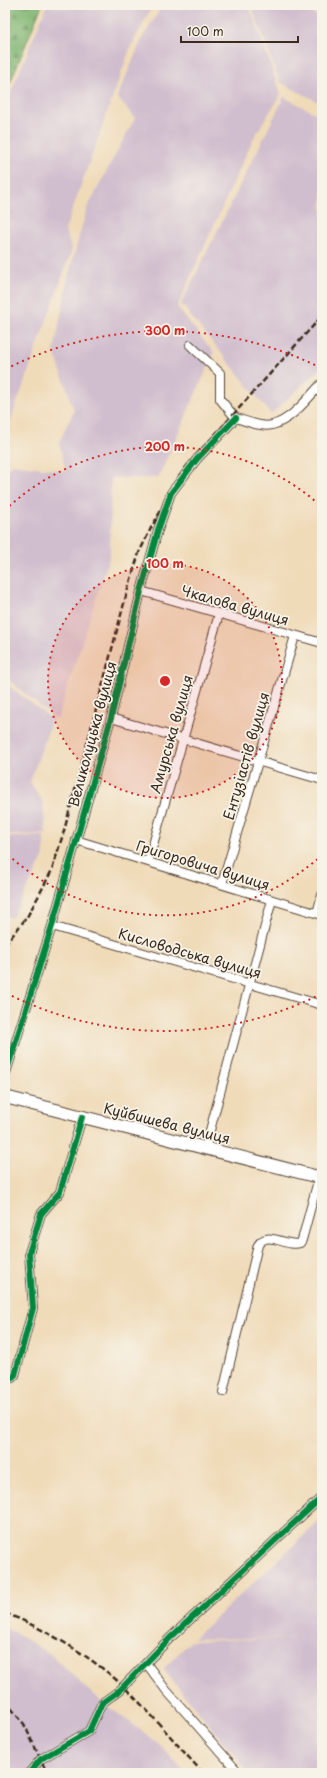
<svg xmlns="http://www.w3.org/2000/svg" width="327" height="1778" font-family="'Playpen Sans',sans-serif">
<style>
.industrial{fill:#d0bdcd}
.forest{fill:url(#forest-firs);stroke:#5e7048}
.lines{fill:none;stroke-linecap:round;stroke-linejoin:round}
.street-casing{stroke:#564535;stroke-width:10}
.secondary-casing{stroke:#564535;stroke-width:14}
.street{stroke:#fff;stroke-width:8}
.secondary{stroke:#fff;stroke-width:12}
.rail{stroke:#3b2a1e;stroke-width:2.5;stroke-dasharray:6 3;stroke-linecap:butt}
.cycleway-casing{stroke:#f7f3e8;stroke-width:8}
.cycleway{stroke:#00873e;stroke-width:6}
.ring{fill:none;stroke:#d62828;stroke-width:2;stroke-dasharray:2 4}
.labels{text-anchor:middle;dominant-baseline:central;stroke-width:3.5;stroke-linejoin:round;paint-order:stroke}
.street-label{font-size:14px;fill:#3b2a1e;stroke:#f7f3e8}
.centre{fill:#d62828;stroke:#f7f3e8;stroke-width:2}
.ring-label{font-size:12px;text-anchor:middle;font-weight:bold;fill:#d62828;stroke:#f7f3e8;stroke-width:3.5;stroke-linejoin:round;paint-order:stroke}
</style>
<defs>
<pattern id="forest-firs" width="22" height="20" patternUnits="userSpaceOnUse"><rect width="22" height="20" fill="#80b672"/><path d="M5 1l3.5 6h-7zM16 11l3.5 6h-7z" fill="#6a945d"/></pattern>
</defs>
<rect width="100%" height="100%" fill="#f7f3e8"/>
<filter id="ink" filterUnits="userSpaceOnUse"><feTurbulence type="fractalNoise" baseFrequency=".025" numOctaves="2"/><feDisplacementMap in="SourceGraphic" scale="8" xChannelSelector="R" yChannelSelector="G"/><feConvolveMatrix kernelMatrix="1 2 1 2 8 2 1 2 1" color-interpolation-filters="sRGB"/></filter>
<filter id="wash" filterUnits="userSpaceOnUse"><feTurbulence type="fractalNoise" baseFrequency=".012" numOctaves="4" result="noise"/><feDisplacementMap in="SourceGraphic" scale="16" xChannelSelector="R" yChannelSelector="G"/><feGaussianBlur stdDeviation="0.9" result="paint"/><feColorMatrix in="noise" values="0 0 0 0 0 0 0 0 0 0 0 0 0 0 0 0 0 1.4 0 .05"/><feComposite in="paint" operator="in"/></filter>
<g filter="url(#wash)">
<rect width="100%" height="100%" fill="#f0dbb9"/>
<path class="industrial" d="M 47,5 L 153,5 L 131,46 L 65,230 L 72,250 L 5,436 L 5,107 Z
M 163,5 L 249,5 L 281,94 L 253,139 L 177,307 L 214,353 L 158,478 L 111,478 L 110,555 L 57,720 L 5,677 L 5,632 L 8,621 L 5,620 L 5,473 L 12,464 L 66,471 L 59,443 L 74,410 L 54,351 L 69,273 L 87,208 L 135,118 L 117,97 L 143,37 Z
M 251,5 L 304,5 L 309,12 L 322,18 L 322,104 L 280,82 Z
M 284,97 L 322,117 L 322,367 L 271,414 L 181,304 Z
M 5,683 L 52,719 L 30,782 L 43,803 L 46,834 L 5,835 Z
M 44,836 L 44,856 L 12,918 L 5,916 L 5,837 Z
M 322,1519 L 322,1637 L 321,1638 L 322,1638 L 322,1773 L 249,1773 L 163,1669 L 191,1641 L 304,1638 L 193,1639 Z
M 5,1629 L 13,1631 L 50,1654 L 98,1699 L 158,1743 L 186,1773 L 5,1773 Z"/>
<path class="forest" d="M 5,5 L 42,5 L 5,95 Z"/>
</g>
<g filter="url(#ink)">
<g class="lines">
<defs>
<path id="street" d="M 190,345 L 220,373 L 220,399 L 233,415 L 236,418 C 246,421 262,428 272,425 C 292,420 309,397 322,383
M 141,591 L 322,643
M 111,718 L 322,780
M 76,840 L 322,915
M 148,862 L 219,614
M 222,884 L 295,636
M 317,913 L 322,895
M 52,926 L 322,1005
M 5,1076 L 52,926 L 111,718 L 141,591 L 158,530 L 171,493 L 197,459 L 236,418
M 205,1149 L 272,900
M 5,1379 L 12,1378 L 15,1375 L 33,1308 L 29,1253 L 41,1214 L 60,1192 L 82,1117
M 223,1392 L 258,1245 C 268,1229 286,1248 300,1243 L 302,1240 L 319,1177
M 146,1663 L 166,1690 L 239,1773
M 29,1773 L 41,1759 L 89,1731 L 102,1703 L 120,1690 L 170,1638 L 322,1497"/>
<path id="secondary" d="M 5,1097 L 322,1178"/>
</defs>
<use href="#street" class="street-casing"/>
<use href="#secondary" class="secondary-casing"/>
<use href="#street" class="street"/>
<use href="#secondary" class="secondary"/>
<path class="rail" d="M 5,945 L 27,917 L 38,897 L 52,870 L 64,831 L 127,592 L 139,553 L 151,528 L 186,467 L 322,316
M 5,1613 C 44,1628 94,1658 124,1687 C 152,1714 177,1745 203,1773
M 5,1701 L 24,1724 L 47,1773"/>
<defs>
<path id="cycleway" d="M 5,1076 L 52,926 L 111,718 L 141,591 L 158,530 L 171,493 L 197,459 L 236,418
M 5,1379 L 12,1378 L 15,1375 L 33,1308 L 29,1253 L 41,1214 L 60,1192 L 82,1117
M 29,1773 L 41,1759 L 89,1731 L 102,1703 L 120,1690 L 170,1638 L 322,1497"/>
</defs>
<use href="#cycleway" class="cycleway-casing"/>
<use href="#cycleway" class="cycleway"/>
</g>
</g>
<circle cx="165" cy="681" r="117" fill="#d62828" fill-opacity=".12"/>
<g class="ring">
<circle cx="165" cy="681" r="117"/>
<path d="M322 855A234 234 0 0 1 5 852M5 510A234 234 0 0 1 322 507"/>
<path d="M321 994A350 350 0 0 1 6 993M6 369A350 350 0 0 1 321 368"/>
</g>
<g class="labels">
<g class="street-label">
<text transform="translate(235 605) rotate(16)">Чкалова вулиця</text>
<text transform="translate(92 734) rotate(-75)">Великолуцька вулиця</text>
<text transform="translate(171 734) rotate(-74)">Амурська вулиця</text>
<text transform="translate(246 756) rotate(-74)">Ентузіастів вулиця</text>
<text transform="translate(203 865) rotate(17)">Григоровича вулиця</text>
<text transform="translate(190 953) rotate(16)">Кисловодська вулиця</text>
<text transform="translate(167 1123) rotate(14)">Куйбишева вулиця</text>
</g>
</g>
<circle cx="165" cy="681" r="6" class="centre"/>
<g class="ring-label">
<text x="165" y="335">300 m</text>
<text x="165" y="451">200 m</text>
<text x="165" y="568">100 m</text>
</g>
<rect width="327" height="1778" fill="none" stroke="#f7f3e8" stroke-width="20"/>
<path d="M181 36v6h117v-6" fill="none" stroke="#3b2a1e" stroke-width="2"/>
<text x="187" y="36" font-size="12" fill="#3b2a1e" stroke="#f7f3e8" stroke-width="3" paint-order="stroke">100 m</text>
</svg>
